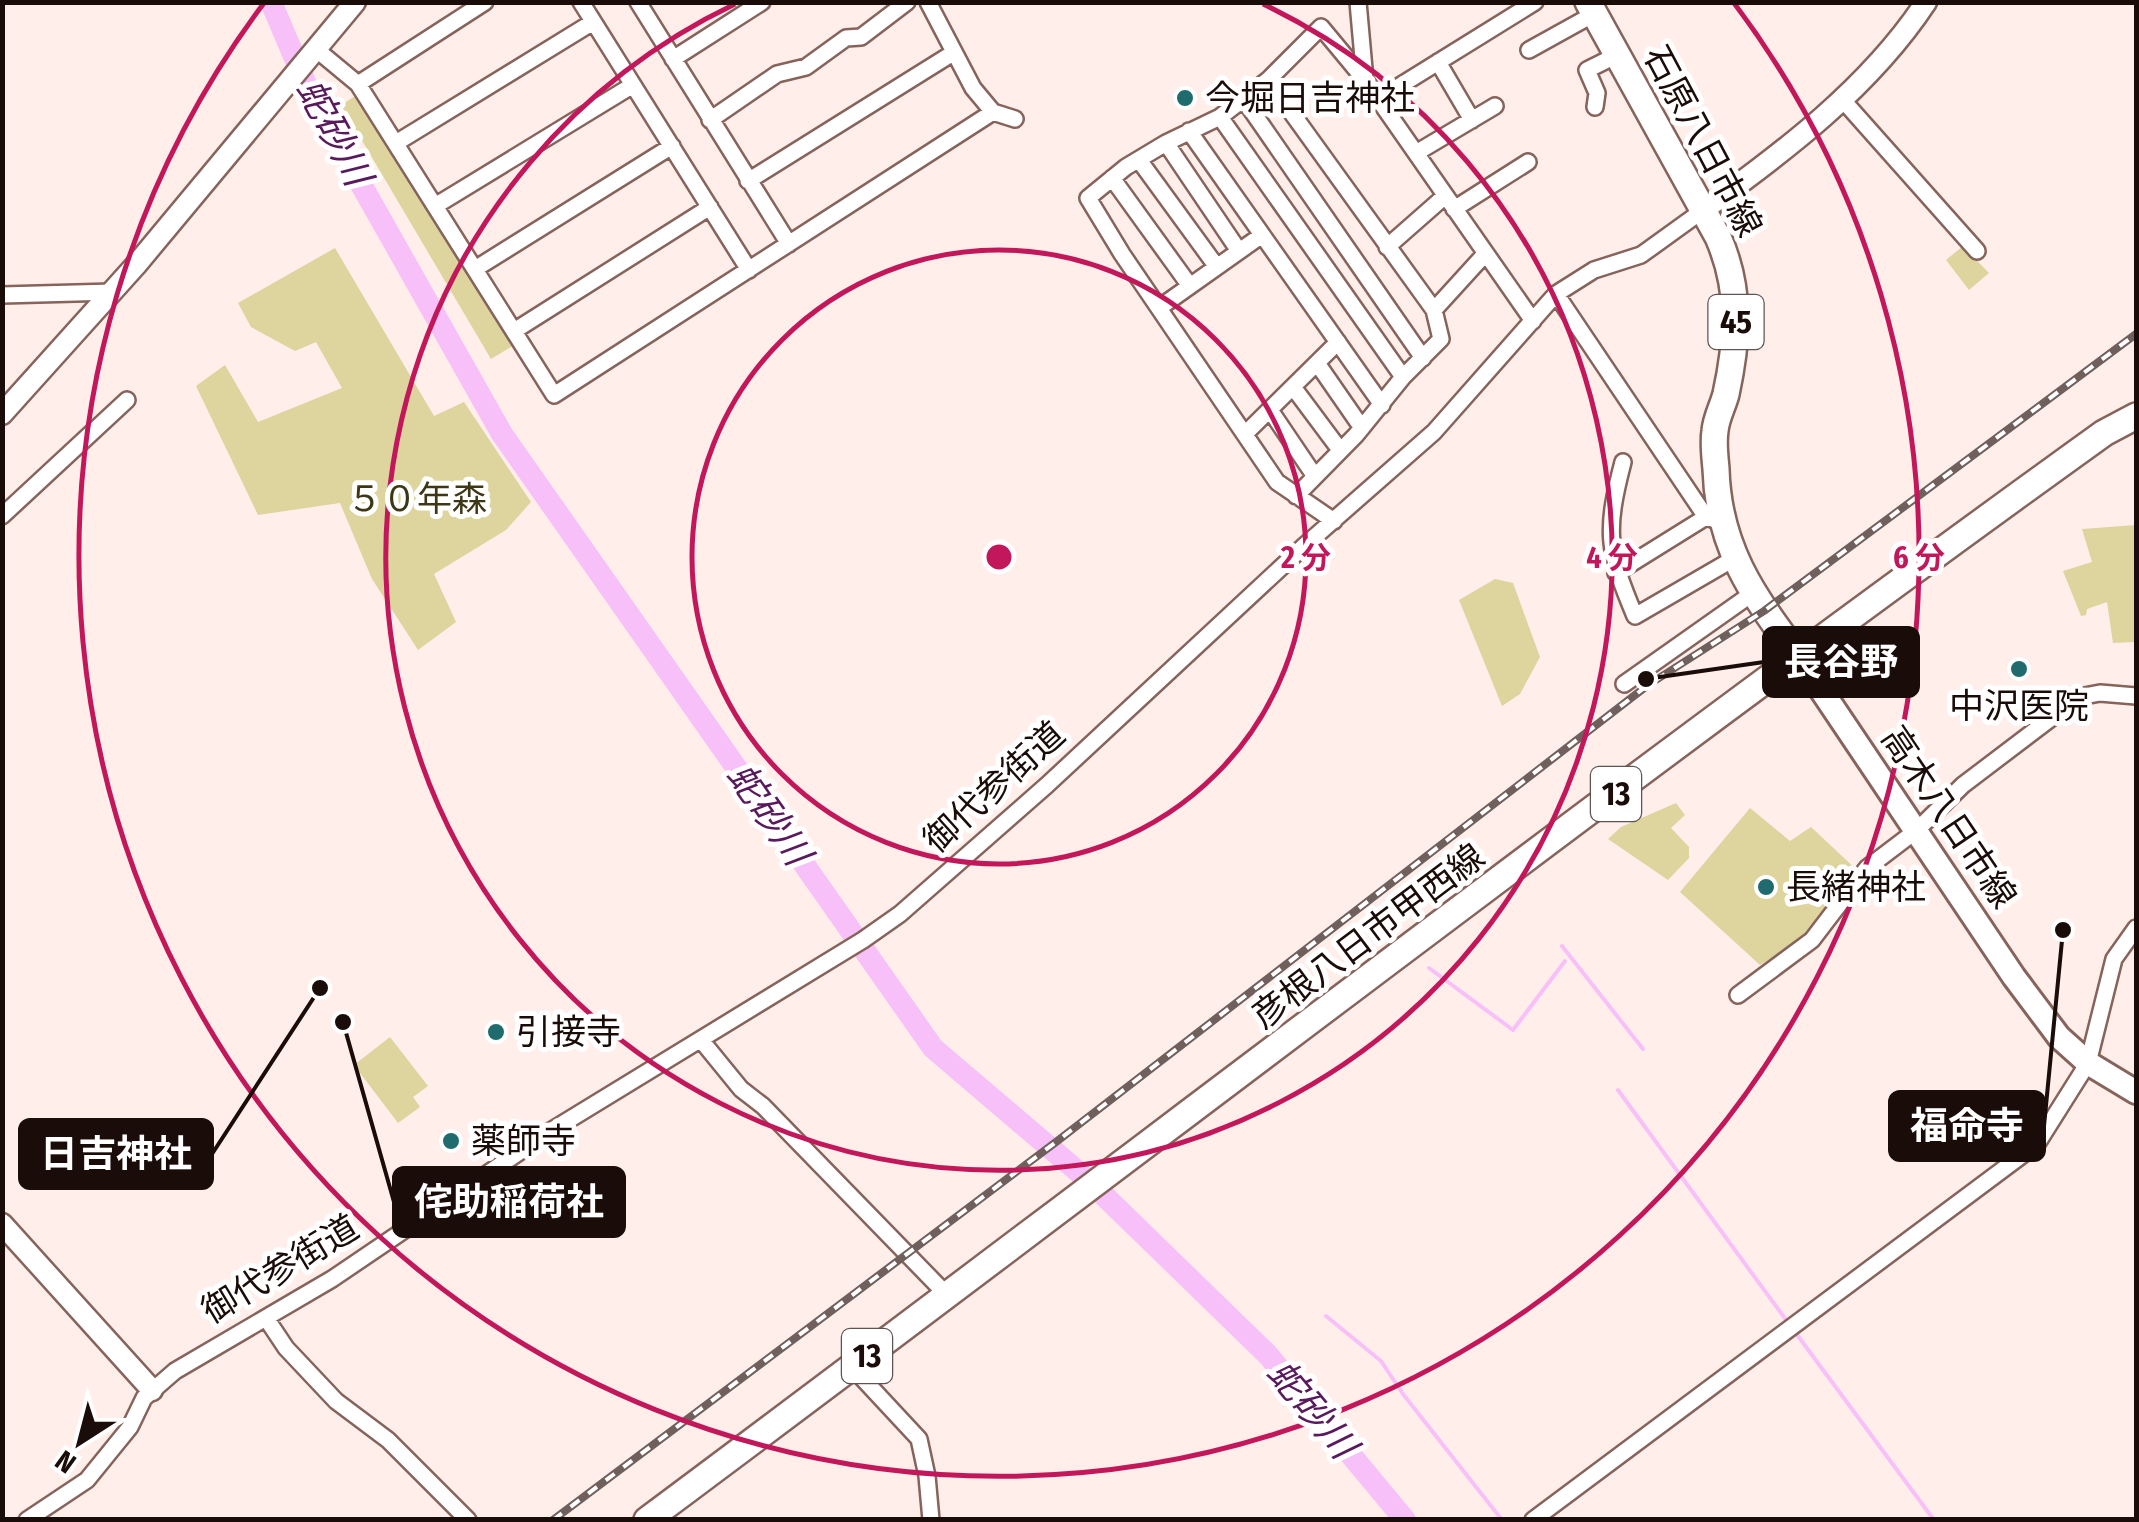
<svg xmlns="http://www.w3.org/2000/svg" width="2139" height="1522" font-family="'Fira Sans Condensed','Noto Sans JP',sans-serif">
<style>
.green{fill:#ddd49e}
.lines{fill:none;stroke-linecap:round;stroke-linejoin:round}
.stream{stroke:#f7c0f8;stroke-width:4}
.river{stroke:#f7c0f8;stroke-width:22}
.minor-casing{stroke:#86635b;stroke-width:20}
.tertiary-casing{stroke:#86635b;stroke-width:25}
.secondary-casing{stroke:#86635b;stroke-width:28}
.primary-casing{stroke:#86635b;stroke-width:30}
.minor{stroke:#fff;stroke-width:15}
.tertiary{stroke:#fff;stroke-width:20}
.secondary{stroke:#fff;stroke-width:22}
.primary{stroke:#fff;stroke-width:25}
.rail-casing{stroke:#6f605d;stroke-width:8}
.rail{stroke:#fff;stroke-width:4;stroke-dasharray:11;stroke-linecap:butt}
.ring{fill:none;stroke:#c2185b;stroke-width:5}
.poi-dot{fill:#1f6b6e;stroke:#fff;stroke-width:4}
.labels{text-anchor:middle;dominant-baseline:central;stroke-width:10;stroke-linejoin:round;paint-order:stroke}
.shield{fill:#fff;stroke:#5e5553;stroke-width:2.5}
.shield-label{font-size:32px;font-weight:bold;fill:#190c09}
.poi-label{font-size:35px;fill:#190c09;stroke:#fff;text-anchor:start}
.street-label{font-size:35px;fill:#190c09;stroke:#fff}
.park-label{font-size:35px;fill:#3d3716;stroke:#fff}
.water-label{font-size:38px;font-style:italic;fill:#591a5d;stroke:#fff}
.centre{fill:#c2185b;stroke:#fff;stroke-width:5}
.ring-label{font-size:30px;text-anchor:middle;font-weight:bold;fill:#c2185b;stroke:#fff;stroke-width:10;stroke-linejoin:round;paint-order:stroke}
.leader{fill:none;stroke:#190c09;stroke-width:4}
.callout-dot{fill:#190c09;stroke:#fff;stroke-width:4}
.callout{fill:#190c09;stroke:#190c09;stroke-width:4}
.callout-label{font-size:38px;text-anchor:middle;font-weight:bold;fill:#fff}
</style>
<rect width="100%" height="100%" fill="#ffeeea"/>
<path class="green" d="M 360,93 L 516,344 L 491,359 L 341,105 Z
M 1963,246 L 1989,273 L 1969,290 L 1946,260 Z
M 335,248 L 434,416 L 464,402 L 531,502 L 506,530 L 434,574 L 456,622 L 418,650 L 372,579 L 340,503 L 258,515 L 196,386 L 225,365 L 258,422 L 342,388 L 316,342 L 295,351 L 251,327 L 238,303 Z
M 2136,525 L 2136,642 L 2113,643 L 2107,602 L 2087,609 L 2086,615 L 2081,616 L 2063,571 L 2092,562 L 2082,529 Z
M 1495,579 L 1513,583 L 1540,657 L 1520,694 L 1502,706 L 1459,600 Z
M 1676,803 L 1685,815 L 1671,828 L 1689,847 L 1689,858 L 1668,880 L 1608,839 L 1621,827 Z
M 1750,808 L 1790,841 L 1811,827 L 1858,871 L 1810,935 L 1760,965 L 1680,892 Z
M 390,1037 L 428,1086 L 413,1097 L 420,1107 L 398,1123 L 354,1065 Z"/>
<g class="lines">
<path class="stream" d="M 1562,946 L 1643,1049
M 1429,968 L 1513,1030 L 1565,961
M 1618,1090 L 1789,1324
M 1326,1316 L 1381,1361 L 1403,1394 L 1502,1520
M 1795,1332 L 1934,1520"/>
<path class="river" d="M 271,2 L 310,94 L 502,434 L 933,1048 L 1089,1181 L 1268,1355 L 1405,1520"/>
<defs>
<path id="minor" d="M 581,2 L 749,270
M 638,2 L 789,244
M 928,2 L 973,88 L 993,112
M 1358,2 L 1365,80
M 317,50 L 358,84 L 554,395 L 993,112 L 1015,119
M 1529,50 L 1594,14
M 673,59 L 762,2
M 1438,62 L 1472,120
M 1268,80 L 1434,310
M 358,84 L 485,2
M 1243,98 L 1423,358
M 1841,98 L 1977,251
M 1377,100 L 1535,2
M 1595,107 L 1597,93 L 1587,70 L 1617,55
M 1220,117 L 1403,377
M 710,120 L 777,74 L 806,67 L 846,38 L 861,37 L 907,2
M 1189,131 L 1382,405
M 396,143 L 593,22
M 1166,143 L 1239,251
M 1416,153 L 1495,106
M 1139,160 L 1217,267
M 1112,178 L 1190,286
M 748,181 L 953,53
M 435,206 L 633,85
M 1454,209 L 1528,162
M 1387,247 L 1445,196
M 475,269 L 672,146
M 1556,294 L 1706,517 L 1721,522
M 2,295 L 113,292
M 1159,308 L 1262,235
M 514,331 L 710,207
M 1317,363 L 1362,428
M 1293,387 L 1340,450
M 1270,410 L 1314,475
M 1245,434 L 1338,342
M 1623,462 C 1605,531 1607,550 1635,616 L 1735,558
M 1296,496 L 1356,435 L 1403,377 L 1441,339 L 1434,310 L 1485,254
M 2,516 L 127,400
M 1334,521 L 1277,482 L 1122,254 L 1088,198 L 1126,167 L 1166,143 L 1220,117 L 1268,80 L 1321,27 L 1365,80 L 1533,321
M 1616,573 L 1706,517
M 1624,684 L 1753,593
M 1738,995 L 1812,940 L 1867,868 L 1917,830 L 1963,785 L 2079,697 L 2100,693 L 2136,696
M 701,1040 L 741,1089 L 763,1106 L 946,1294
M 266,1318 L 286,1348 L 336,1401 L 388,1440 L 468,1520
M 852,1367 L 919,1439 L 927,1476 L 931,1520
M 27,1520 L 87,1480 L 130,1427 L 144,1398 L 175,1371 L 332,1279 L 549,1132 L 863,940 L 900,914 L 1047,785 L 1303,547 L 1434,432 L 1556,294 L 1594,270 L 1641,255 L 1702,211
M 1533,1520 L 2037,1144 L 2088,1063 L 2114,959 L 2136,928"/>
<path id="tertiary" d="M 1702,211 C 1784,152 1870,87 1926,2
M 2,414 L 136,265 L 355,2
M 2,1224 L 152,1390"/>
<path id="secondary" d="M 1797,654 L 2014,977 L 2059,1037 L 2088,1063 L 2136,1092"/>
<path id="primary" d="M 1588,2 L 1718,237 C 1741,289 1738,339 1726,394 C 1723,406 1716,418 1715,431 C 1713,443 1715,457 1716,469 C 1718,545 1752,596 1797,654
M 647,1520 C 1133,1158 1612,787 2104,433 L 2136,416"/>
</defs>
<use href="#minor" class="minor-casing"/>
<use href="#tertiary" class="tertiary-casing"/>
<use href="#secondary" class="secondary-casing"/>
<use href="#primary" class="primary-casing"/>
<use href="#minor" class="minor"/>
<use href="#tertiary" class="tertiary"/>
<use href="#secondary" class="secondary"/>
<use href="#primary" class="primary"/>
<defs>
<path id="rail" d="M 553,1520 L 1056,1142 L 1648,685 L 1764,611 L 2136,334"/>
</defs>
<use href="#rail" class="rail-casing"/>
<use href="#rail" class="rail"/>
</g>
<g class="ring">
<circle cx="999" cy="557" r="307"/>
<path d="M1263 4A613 613 0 1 1 735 4"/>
<path d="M1734 3A920 920 0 1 1 264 3"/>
</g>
<g class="poi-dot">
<circle cx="1185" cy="98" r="10"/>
<circle cx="2019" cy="669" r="10"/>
<circle cx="1766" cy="887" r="10"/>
<circle cx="496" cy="1032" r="10"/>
<circle cx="451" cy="1141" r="10"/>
</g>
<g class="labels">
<g class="shield">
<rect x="1708.5" y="295" width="55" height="54" rx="8"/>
<rect x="1591" y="767" width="50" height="54" rx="8"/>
<rect x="842" y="1329" width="50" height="54" rx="8"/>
</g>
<g class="shield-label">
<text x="1736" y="322">45</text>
<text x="1616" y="794">13</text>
<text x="867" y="1356">13</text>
</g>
<g class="poi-label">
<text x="1205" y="98">今堀日吉神社</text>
<text x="2019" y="706" text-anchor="middle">中沢医院</text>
<text x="1786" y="887">長緒神社</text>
<text x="516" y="1032">引接寺</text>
<text x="471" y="1141">薬師寺</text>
</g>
<g class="street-label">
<text transform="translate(1703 141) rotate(62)">石原八日市線</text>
<text transform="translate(994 787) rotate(-42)">御代参街道</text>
<text transform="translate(1949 817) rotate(56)">高木八日市線</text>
<text transform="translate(1368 936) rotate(-37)">彦根八日市甲西線</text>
<text transform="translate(280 1269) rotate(-31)">御代参街道</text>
</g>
<g class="park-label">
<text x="417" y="499">５０年森</text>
</g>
<g class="water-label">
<text transform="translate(334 132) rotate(62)">蛇砂川</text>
<text transform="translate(769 814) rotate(55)">蛇砂川</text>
<text transform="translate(1312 1409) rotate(50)">蛇砂川</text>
</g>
</g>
<circle cx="999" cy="557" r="15" class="centre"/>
<g class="ring-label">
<text x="1306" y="568">2 分</text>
<text x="1612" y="568">4 分</text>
<text x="1919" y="568">6 分</text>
</g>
<path class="leader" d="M1646 679L1764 662M2063 930L2044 1126M320 988L212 1154M343 1022L394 1202"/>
<g class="callout-dot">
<circle cx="1646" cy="679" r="10"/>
<circle cx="2063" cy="930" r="10"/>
<circle cx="320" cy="988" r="10"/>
<circle cx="343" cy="1022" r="10"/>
</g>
<g class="callout">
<rect x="1764" y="628" width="154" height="68" rx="10"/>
<rect x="1890" y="1092" width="154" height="68" rx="10"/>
<rect x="20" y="1120" width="192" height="68" rx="10"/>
<rect x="394" y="1168" width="230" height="68" rx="10"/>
</g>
<g class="callout-label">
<text x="1841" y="675">長谷野</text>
<text x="1967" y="1139">福命寺</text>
<text x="116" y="1167">日吉神社</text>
<text x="509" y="1215">侘助稲荷社</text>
</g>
<rect width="2139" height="1522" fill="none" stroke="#190c09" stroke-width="10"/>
<g transform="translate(80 1442) rotate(216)" stroke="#ffffff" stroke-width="8" paint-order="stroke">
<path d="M0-8L18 38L0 25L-18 38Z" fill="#190c09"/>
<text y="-15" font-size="28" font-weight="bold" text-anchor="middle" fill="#190c09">N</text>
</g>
</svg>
